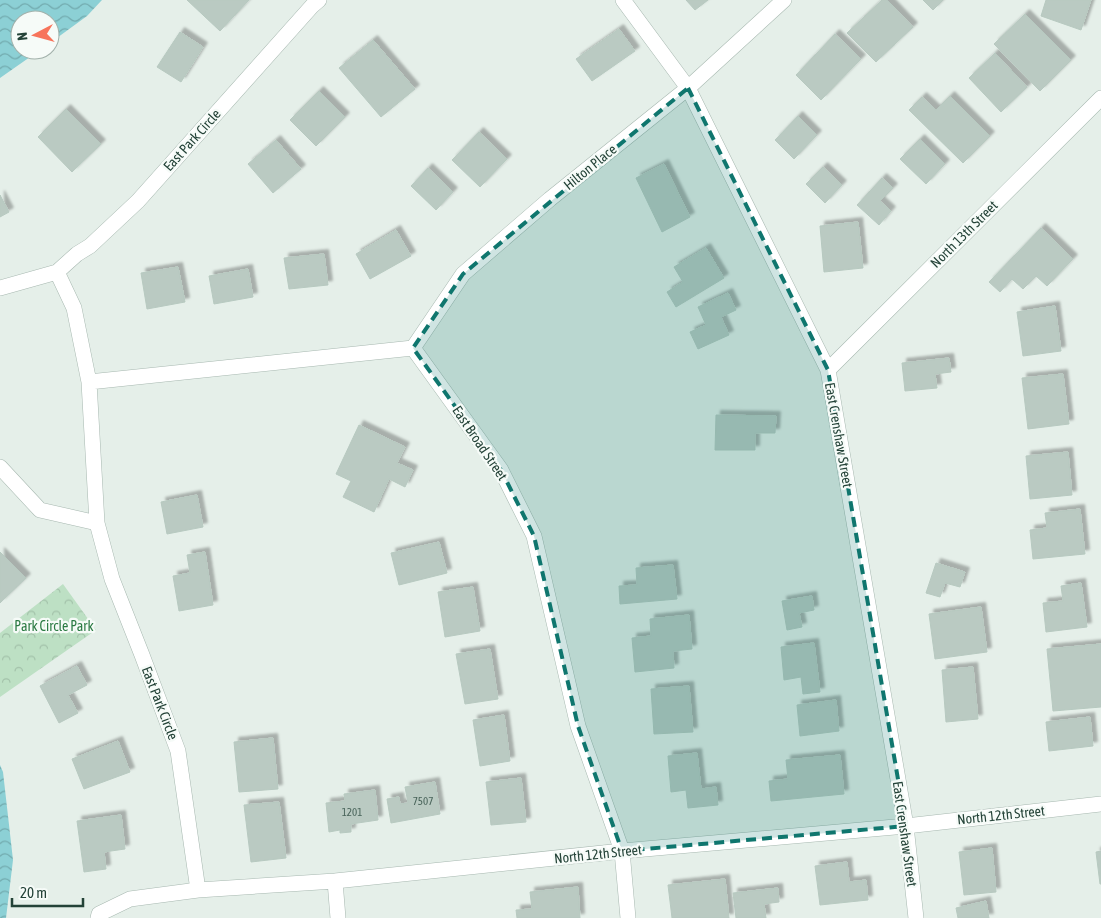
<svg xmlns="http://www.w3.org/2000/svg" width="1101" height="918" font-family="'Asap Condensed',sans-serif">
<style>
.park{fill:url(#park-crowns)}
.water{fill:url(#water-waves)}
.building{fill:#bacac2;stroke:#b7c9c0;filter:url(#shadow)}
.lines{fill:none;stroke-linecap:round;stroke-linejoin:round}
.street-casing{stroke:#a7b8b0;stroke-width:16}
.street{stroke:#fff;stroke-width:15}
.marked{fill:#0f766e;fill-opacity:0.2;stroke:#0f766e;stroke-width:4;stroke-dasharray:10 6;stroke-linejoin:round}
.labels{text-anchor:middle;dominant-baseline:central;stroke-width:4.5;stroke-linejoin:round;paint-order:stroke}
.number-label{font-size:11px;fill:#49645a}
.street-label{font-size:14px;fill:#234237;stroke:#f6fbf8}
.park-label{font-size:14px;fill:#2b7a43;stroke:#f6fbf8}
</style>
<defs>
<pattern id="park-crowns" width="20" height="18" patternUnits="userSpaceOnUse" patternTransform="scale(1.25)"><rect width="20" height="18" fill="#bde0c4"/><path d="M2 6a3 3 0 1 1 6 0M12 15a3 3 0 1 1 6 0" fill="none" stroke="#a2c1a9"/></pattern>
<pattern id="water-waves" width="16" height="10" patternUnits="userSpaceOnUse" patternTransform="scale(1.25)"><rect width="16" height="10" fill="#8cd0d5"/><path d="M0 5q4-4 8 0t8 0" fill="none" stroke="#72aaae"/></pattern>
<filter id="shadow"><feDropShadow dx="4.5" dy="-4.5" stdDeviation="1" flood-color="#0004"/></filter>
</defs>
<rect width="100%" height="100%" fill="#e5efe9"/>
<path class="park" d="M 63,584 L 96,630 L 0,697 L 0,633 Z"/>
<path class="water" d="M 0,0 L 102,0 L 87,16 L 50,43 L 50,20 L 20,20 L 20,50 L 40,50 L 0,78 Z
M 0,765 L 3,772 L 13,860 L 6,918 L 0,918 Z"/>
<path class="building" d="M 187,0 L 249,0 L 220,31 Z
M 686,0 L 708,0 L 695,10 Z
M 882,0 L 887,0 L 913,27 L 876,62 L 847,33 Z
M 923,0 L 943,0 L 933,10 Z
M 1046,0 L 1091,0 L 1081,30 L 1041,16 Z
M 1025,14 L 1071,60 L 1040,91 L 994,44 Z
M 619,29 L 635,51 L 592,81 L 576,59 Z
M 180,32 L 203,47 L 181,82 L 157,67 Z
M 835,34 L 861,59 L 821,100 L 796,75 Z
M 373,40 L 415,89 L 381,117 L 339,68 Z
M 995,53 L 1027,87 L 1001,112 L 969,78 Z
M 319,91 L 345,117 L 316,146 L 290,120 Z
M 950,96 L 990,136 L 963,163 L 909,110 L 922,97 L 936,110 Z
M 66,109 L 101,144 L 72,172 L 38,137 Z
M 798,116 L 817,135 L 794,159 L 775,140 Z
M 479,132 L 507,159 L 480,187 L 452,160 Z
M 920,139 L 945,164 L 926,184 L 900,159 Z
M 276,140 L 301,169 L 273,193 L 248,164 Z
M 664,164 L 690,217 L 662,232 L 636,178 Z
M 823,167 L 842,185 L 825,203 L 806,184 Z
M 428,168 L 453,192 L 436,210 L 411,186 Z
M 882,178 L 893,188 L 880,201 L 891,211 L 879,225 L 857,205 Z
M 0,195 L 9,212 L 0,217 Z
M 858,222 L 863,268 L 824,272 L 820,226 Z
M 1041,228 L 1073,259 L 1047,286 L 1036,276 L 1023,289 L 1012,279 L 1000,292 L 989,282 Z
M 396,230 L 411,256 L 370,279 L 356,254 Z
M 706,248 L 724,278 L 676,307 L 667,292 L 683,282 L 674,267 Z
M 324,254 L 328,285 L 289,289 L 284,258 Z
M 178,267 L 185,302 L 147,309 L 141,273 Z
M 248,269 L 253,297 L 214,304 L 209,276 Z
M 728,293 L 736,310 L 721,317 L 729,335 L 698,349 L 690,332 L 706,325 L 698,307 Z
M 1055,306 L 1061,351 L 1023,356 L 1017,312 Z
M 949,358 L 951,372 L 935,374 L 937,388 L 905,391 L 902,363 Z
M 1063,374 L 1069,424 L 1028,429 L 1022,378 Z
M 716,415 L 776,416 L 775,433 L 755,433 L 755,450 L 715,450 Z
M 359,425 L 405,447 L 397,463 L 413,470 L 405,487 L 389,479 L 374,512 L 343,497 L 351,481 L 336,474 Z
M 1068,452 L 1072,495 L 1030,499 L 1026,456 Z
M 197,495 L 203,527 L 167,534 L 161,502 Z
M 1080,509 L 1085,554 L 1033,559 L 1030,530 L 1047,528 L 1045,513 Z
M 439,542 L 447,573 L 399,585 L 391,553 Z
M 0,552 L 26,578 L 0,603 Z
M 205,552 L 213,605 L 179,611 L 173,576 L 190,573 L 187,555 Z
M 936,563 L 965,572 L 960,587 L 945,583 L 940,597 L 926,593 Z
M 673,565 L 677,599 L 620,604 L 619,586 L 637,585 L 636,568 Z
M 1081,583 L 1087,627 L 1046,632 L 1043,603 L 1063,601 L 1061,586 Z
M 473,587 L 480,631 L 445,637 L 438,592 Z
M 812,596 L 814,610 L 799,613 L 802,627 L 787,630 L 782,601 Z
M 981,607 L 987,652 L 935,659 L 929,614 Z
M 689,615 L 692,649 L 673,651 L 674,668 L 635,672 L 632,638 L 651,636 L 650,619 Z
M 814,643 L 820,692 L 803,694 L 801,677 L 784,680 L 781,647 Z
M 1101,644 L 1101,707 L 1053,711 L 1047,649 Z
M 490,649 L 498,699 L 465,704 L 456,654 Z
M 77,666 L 87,685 L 68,695 L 78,713 L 59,723 L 40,686 Z
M 973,667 L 978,719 L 946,722 L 942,670 Z
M 689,686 L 693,732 L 654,734 L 651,689 Z
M 836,700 L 839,731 L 800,736 L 797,705 Z
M 504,715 L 510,761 L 480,766 L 473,720 Z
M 1090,717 L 1093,746 L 1049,751 L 1046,722 Z
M 273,738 L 278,789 L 239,792 L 234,742 Z
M 118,741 L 130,772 L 84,789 L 72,759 Z
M 697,753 L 701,789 L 716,787 L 718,805 L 688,808 L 686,790 L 671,792 L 668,756 Z
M 840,755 L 844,794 L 771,801 L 769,781 L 788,779 L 786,760 Z
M 521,778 L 526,822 L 491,825 L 486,782 Z
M 435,782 L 440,814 L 391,823 L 387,799 L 399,797 L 400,804 L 408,803 L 405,787 Z
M 375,790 L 378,820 L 351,824 L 351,832 L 340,833 L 340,830 L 329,832 L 326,803 L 345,801 L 344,794 Z
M 279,802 L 286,858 L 251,862 L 244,805 Z
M 121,815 L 125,849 L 104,852 L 106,869 L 84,872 L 77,821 Z
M 992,848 L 996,892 L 964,895 L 959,852 Z
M 1101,851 L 1101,884 L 1100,884 L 1096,852 Z
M 847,862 L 849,882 L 866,880 L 868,900 L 820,905 L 815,866 Z
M 725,879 L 729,918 L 672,918 L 668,885 Z
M 578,887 L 580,918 L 517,918 L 516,910 L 532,909 L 530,892 Z
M 778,888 L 779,902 L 764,904 L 766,918 L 736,918 L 733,893 Z
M 986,901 L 989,918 L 958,918 L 956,908 Z"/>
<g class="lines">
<defs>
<path id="street" d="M 623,0 L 688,88 L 828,370 L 906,826 L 916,918
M 57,272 L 74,308 L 89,382 L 97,523 L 112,579 L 142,655 L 178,751 L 198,890
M 0,288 L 57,272 L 77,254 L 90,246 L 138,201 L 312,6 L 319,0
M 413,348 L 463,274 L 550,199 L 688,88 L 784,0
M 828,370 L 1101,98
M 89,382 L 413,348 L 501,470 L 534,536 L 578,726 L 622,851 L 628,918
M 0,467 L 40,510 L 97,523
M 335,881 L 338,918
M 98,918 L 99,914 L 130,899 L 198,890 L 335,881 L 622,851 L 906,826 L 1101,804"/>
</defs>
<use href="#street" class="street-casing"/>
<use href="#street" class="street"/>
</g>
<path class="marked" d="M 688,88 L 828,370 L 906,826 L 622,851 L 578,726 L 534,536 L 501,470 L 413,348 L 463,274 Z"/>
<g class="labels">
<g class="number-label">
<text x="423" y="801">7507</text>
<text x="352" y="812">1201</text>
</g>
<g class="street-label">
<text transform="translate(192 140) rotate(-48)">East Park Circle</text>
<text transform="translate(590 167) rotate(-39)">Hilton Place</text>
<text transform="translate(964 234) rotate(-45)">North 13th Street</text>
<text transform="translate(839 435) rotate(80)">East Crenshaw Street</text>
<text transform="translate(480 443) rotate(56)">East Broad Street</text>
<text transform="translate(160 703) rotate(69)">East Park Circle</text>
<text transform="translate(1001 815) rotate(-6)">North 12th Street</text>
<text transform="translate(905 834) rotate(82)">East Crenshaw Street</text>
<text transform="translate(598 854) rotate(-6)">North 12th Street</text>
</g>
<g class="park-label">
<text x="54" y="626">Park Circle Park</text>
</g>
</g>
<g transform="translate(35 35) rotate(264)"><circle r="24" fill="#f6fbf8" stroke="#a2b1ab"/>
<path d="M0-4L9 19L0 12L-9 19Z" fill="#f7745b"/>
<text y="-8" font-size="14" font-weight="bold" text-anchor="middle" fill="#234237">N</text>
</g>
<path d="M12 898v8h71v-8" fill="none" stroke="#234237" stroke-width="2.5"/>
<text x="20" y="898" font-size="15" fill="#234237" stroke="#f6fbf8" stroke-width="4" paint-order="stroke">20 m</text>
</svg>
